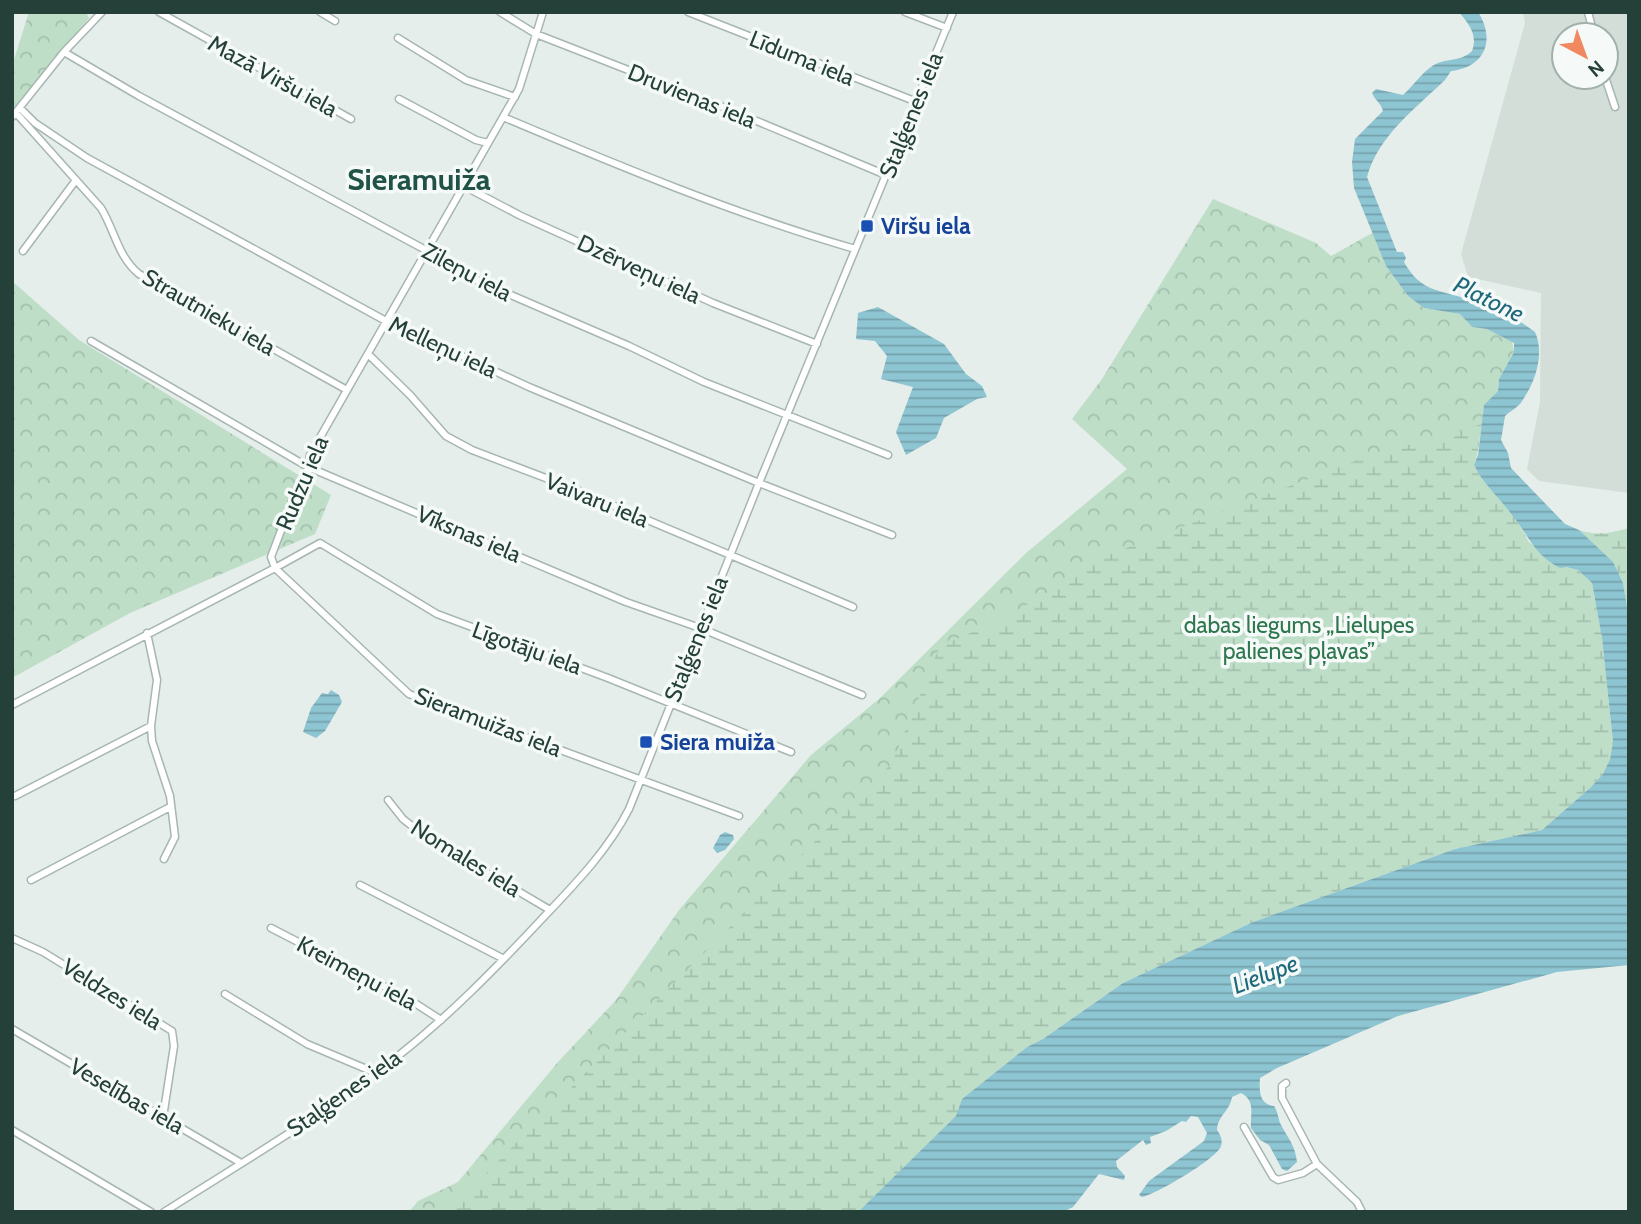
<svg xmlns="http://www.w3.org/2000/svg" width="1641" height="1224" font-family="Cabin,sans-serif">
<style>
.built{fill:#d3ded9;fill-rule:evenodd}
.forest{fill:url(#forest-crowns)}
.wetland{fill:url(#wetland-marsh)}
.water{fill:url(#water-rules)}
.lines{fill:none;stroke-linecap:round;stroke-linejoin:round}
.street-casing{stroke:#a7b6b1;stroke-width:9}
.street{stroke:#fff;stroke-width:6}
.transit-dot{fill:#1a4fb4;stroke:#f5faf8;stroke-width:2.5}
.labels{text-anchor:middle;dominant-baseline:central;stroke-width:7;stroke-linejoin:round;paint-order:stroke}
.street-label{font-size:23px;fill:#244039;stroke:#f5faf8}
.transit-label{font-size:23px;font-weight:bold;fill:#164399;stroke:#f5faf8;text-anchor:start}
.park-label{font-size:23px;fill:#2e764d;stroke:#f5faf8}
.water-label{font-size:24px;font-style:italic;fill:#1e697c;stroke:#f5faf8}
.district-label{font-size:30px;font-weight:bold;fill:#205247;stroke:#f5faf8}
</style>
<defs>
<pattern id="forest-crowns" width="20" height="18" patternUnits="userSpaceOnUse" patternTransform="scale(1.75)"><rect width="20" height="18" fill="#bedec8"/><path d="M2 6a3 3 0 1 1 6 0M12 15a3 3 0 1 1 6 0" fill="none" stroke="#a3c0ad"/></pattern>
<pattern id="wetland-marsh" width="20" height="14" patternUnits="userSpaceOnUse" patternTransform="scale(1.75)"><rect width="20" height="14" fill="#bedec8"/><path d="M1 5h8M5 5V1M11 12h8M15 12V8" fill="none" stroke="#a3c0ad"/></pattern>
<pattern id="water-rules" width="6" height="5" patternUnits="userSpaceOnUse" patternTransform="scale(1.75)"><rect width="6" height="5" fill="#8ec5d2"/><path d="M0 2.5h6" fill="none" stroke="#74a1ab"/></pattern>
</defs>
<rect width="100%" height="100%" fill="#e5eeea"/>
<path class="built" d="M 1523,12 L 1629,12 L 1629,493 L 1539,481 L 1527,469 L 1540,402 L 1541,293 L 1468,277 L 1461,254 L 1525,23 ZM 1564,35 L 1606,35 L 1606,77 L 1564,77 Z"/>
<path class="forest" d="M 29,12 L 86,12 L 89,18 L 12,113 L 12,66 Z
M 1213,199 L 1316,243 L 1331,256 L 1374,232 L 1386,266 L 1408,296 L 1424,308 L 1460,314 L 1472,327 L 1487,329 L 1512,341 L 1514,352 L 1499,379 L 1498,391 L 1484,406 L 1482,424 L 848,1212 L 409,1212 L 418,1201 L 458,1182 L 558,1062 L 616,1000 L 679,910 L 811,755 L 879,699 L 1026,553 L 1127,469 L 1072,419 L 1102,379 Z
M 12,281 L 79,340 L 331,495 L 315,534 L 130,613 L 12,678 Z"/>
<path class="wetland" d="M 1482,424 C 1479,438 1479,452 1474,465 L 1477,471 L 1514,516 L 1529,542 L 1566,567 L 1578,570 L 1592,583 L 1602,638 L 1613,742 L 1610,759 L 1603,774 L 1591,787 L 1542,830 L 1455,849 L 1253,922 L 1123,983 L 1043,1039 L 1027,1047 L 962,1099 L 957,1116 L 858,1212 L 448,1212 L 892,763 L 940,646 L 1006,618 L 1108,555 L 1363,458 Z
M 1629,528 L 1629,619 L 1623,583 L 1579,530 C 1596,536 1612,533 1629,528 Z"/>
<path class="water" d="M 1459,12 L 1478,12 C 1496,40 1485,67 1451,71 L 1445,80 C 1416,108 1378,136 1367,177 L 1397,252 L 1403,252 L 1406,258 L 1404,262 C 1421,292 1437,289 1467,299 C 1488,305 1518,318 1535,332 C 1545,354 1535,383 1522,401 C 1519,407 1510,411 1505,416 L 1501,440 L 1508,453 L 1511,468 L 1565,524 L 1579,530 L 1613,562 L 1623,583 L 1629,619 L 1629,965 L 1557,972 L 1398,1016 L 1277,1068 L 1260,1078 C 1259,1090 1259,1105 1274,1106 C 1278,1112 1278,1117 1280,1123 C 1287,1137 1295,1144 1297,1162 L 1287,1171 L 1282,1169 L 1269,1145 L 1260,1140 L 1251,1128 C 1250,1114 1256,1101 1241,1093 L 1232,1097 C 1230,1111 1218,1115 1217,1130 C 1220,1134 1223,1140 1221,1146 C 1218,1158 1155,1195 1142,1197 L 1139,1195 L 1149,1181 L 1204,1141 L 1207,1133 L 1198,1117 L 1191,1116 L 1186,1122 L 1182,1121 L 1166,1131 L 1150,1137 L 1151,1143 L 1146,1145 L 1143,1140 L 1116,1161 L 1117,1167 L 1125,1176 L 1124,1180 L 1099,1174 L 1073,1207 L 1063,1212 L 858,1212 L 956,1116 L 962,1099 L 1027,1047 L 1043,1039 L 1123,983 L 1253,922 L 1455,849 L 1542,830 L 1591,787 L 1603,774 L 1610,759 L 1613,742 L 1602,638 L 1592,583 L 1578,570 L 1566,567 L 1560,568 C 1534,555 1529,536 1512,515 C 1500,498 1483,484 1474,465 L 1478,455 L 1484,405 L 1498,391 L 1499,379 L 1514,352 L 1514,343 L 1487,329 L 1472,327 L 1460,314 L 1424,308 L 1408,296 L 1386,266 L 1354,188 L 1352,162 L 1355,139 L 1383,111 C 1381,103 1375,100 1372,93 L 1376,89 L 1403,95 C 1413,86 1421,74 1431,67 C 1444,57 1460,63 1472,51 C 1478,35 1469,24 1459,12 Z
M 878,307 L 944,344 L 966,374 L 982,386 L 987,397 L 977,399 L 944,418 L 936,438 L 906,455 L 896,432 L 913,387 L 881,379 L 887,356 L 875,341 L 856,339 L 858,313 Z
M 331,690 L 339,695 L 342,702 L 325,731 L 316,738 L 303,732 L 311,708 L 322,693 L 328,694 Z
M 725,832 L 733,835 L 734,839 L 725,850 L 717,853 L 713,848 L 720,835 Z"/>
<g class="lines">
<defs>
<path id="street" d="M 159,12 L 351,119
M 320,12 L 335,21
M 500,12 L 536,34 L 728,109 L 886,175
M 688,12 L 917,102
M 905,12 L 947,28
M 1588,12 L 1594,35
M 398,38 L 466,80 L 515,97
M 64,52 L 139,96 L 422,248 L 460,273 L 629,346 L 704,382 L 888,455
M 1605,77 L 1615,107
M 399,99 L 476,140 L 488,143
M 20,108 L 35,123 L 87,158 L 386,321 L 529,387 L 759,483 L 892,535
M 16,113 L 101,208 C 115,231 118,257 139,274 L 347,390
M 12,117 L 64,52 L 102,12
M 503,117 C 619,166 734,214 855,249
M 464,186 L 519,215 L 713,303 L 817,344
M 23,251 L 76,180
M 91,341 L 308,467 L 626,602 L 700,628 L 862,695
M 368,354 L 410,395 L 446,436 L 472,450 L 572,488 L 853,607
M 147,633 L 157,680 L 151,726 L 152,741 L 170,796 L 175,837 L 164,859
M 12,705 L 275,568 L 271,557 L 297,488 L 306,475 L 310,455 L 519,89 L 543,12
M 15,796 L 151,726
M 388,800 L 403,819 L 426,837 L 550,910
M 739,816 L 409,694 L 275,568 L 320,543 L 437,614 L 608,678 L 791,752
M 31,880 L 170,807
M 360,885 L 504,959
M 271,928 L 407,998 L 441,1020
M 12,938 L 43,952 L 172,1031 L 174,1046 L 163,1117
M 225,994 L 307,1044 L 376,1073
M 12,1029 L 241,1163
M 1286,1083 L 1282,1086 L 1282,1098 L 1317,1164 L 1357,1202 L 1362,1212
M 1244,1127 L 1273,1177 L 1278,1180 L 1303,1173 L 1317,1164
M 12,1130 L 151,1212
M 164,1212 C 241,1163 327,1113 398,1056 C 450,1015 495,969 540,921 C 573,886 607,852 629,809 L 759,483 L 953,12"/>
</defs>
<use href="#street" class="street-casing"/>
<use href="#street" class="street"/>
</g>
<g class="transit-dot">
<rect x="860" y="219" width="14" height="14" rx="3.5"/>
<rect x="639" y="735" width="14" height="14" rx="3.5"/>
</g>
<g class="labels">
<g class="street-label">
<text transform="translate(802 58) rotate(22)">Līduma iela</text>
<text transform="translate(273 76) rotate(29)">Mazā Viršu iela</text>
<text transform="translate(692 96) rotate(22)">Druvienas iela</text>
<text transform="translate(911 115) rotate(-68)">Staļģenes iela</text>
<text transform="translate(639 269) rotate(25)">Dzērveņu iela</text>
<text transform="translate(467 272) rotate(28)">Zileņu iela</text>
<text transform="translate(209 312) rotate(30)">Strautnieku iela</text>
<text transform="translate(443 347) rotate(25)">Melleņu iela</text>
<text transform="translate(302 483) rotate(-67)">Rudzu iela</text>
<text transform="translate(597 500) rotate(22)">Vaivaru iela</text>
<text transform="translate(469 534) rotate(23)">Vīksnas iela</text>
<text transform="translate(696 639) rotate(-68)">Staļģenes iela</text>
<text transform="translate(527 648) rotate(20)">Līgotāju iela</text>
<text transform="translate(488 722) rotate(21)">Sieramuižas iela</text>
<text transform="translate(466 858) rotate(32)">Nomales iela</text>
<text transform="translate(357 973) rotate(28)">Kreimeņu iela</text>
<text transform="translate(112 994) rotate(32)">Veldzes iela</text>
<text transform="translate(344 1093) rotate(-35)">Staļģenes iela</text>
<text transform="translate(127 1096) rotate(30)">Veselības iela</text>
</g>
<g class="transit-label">
<text x="881" y="226">Viršu iela</text>
<text x="660" y="742">Siera muiža</text>
</g>
<g class="park-label">
<text x="1299" y="625">dabas liegums „Lielupes<tspan x="1299" dy="26">palienes pļavas”</tspan></text>
</g>
<g class="water-label">
<text transform="translate(1489 299) rotate(26)">Platone</text>
<text transform="translate(1265 974) rotate(-21)">Lielupe</text>
</g>
<g class="district-label">
<text x="419" y="179">Sieramuiža</text>
</g>
</g>
<rect width="1641" height="1224" fill="none" stroke="#244039" stroke-width="28"/>
<g transform="translate(1585 56) rotate(139)"><circle r="33" fill="#f5faf8" stroke="#a1b0ac" stroke-width="2"/>
<path d="M0-5L12 26L0 18L-12 26Z" fill="#f08960"/>
<text y="-10" font-size="19" font-weight="bold" text-anchor="middle" fill="#244039">N</text>
</g>
</svg>
